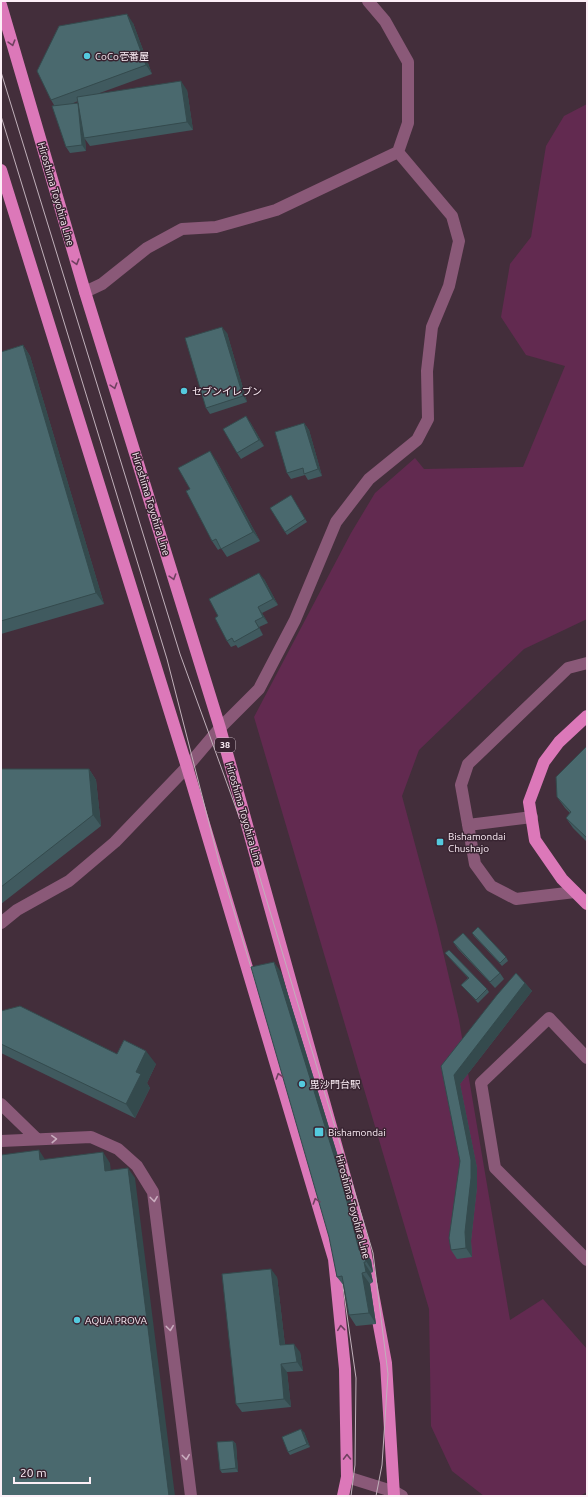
<svg xmlns="http://www.w3.org/2000/svg" width="588" height="1497" font-family="Ubuntu,'Noto Sans JP',sans-serif">
<style>
.green{fill:#622a50}
.lines{fill:none;stroke-linecap:round;stroke-linejoin:round}
.minor{stroke:#8a5978;stroke-width:12}
.major{stroke:#dc78b9;stroke-width:12}
.tram{stroke:#c0b0ba;stroke-width:1}
.wall{fill:#405a5f;fill-rule:evenodd}
.shaded-wall{fill:#344a4d}
.building{fill:#4a696e;stroke:#344a4d}
.oneway{stroke:#714161}
.oneway2{stroke:#c9acbe}
.poi-dot{fill:#54cade;stroke:#382431;stroke-width:1.5}
.labels{text-anchor:middle;dominant-baseline:central;stroke-width:3;stroke-linejoin:round;paint-order:stroke}
.shield{fill:#382431;stroke:#c2b2bc;stroke-width:1}
.shield-label{font-size:9px;font-weight:bold;fill:#fdeff7}
.poi-label{font-size:10px;fill:#fdeff7;stroke:#382431;text-anchor:start}
.street-label{font-size:10px;fill:#fdeff7;stroke:#382431}
</style>
<rect width="100%" height="100%" fill="#432e3b"/>
<path class="green" d="M 587,104 L 587,619 L 524,649 L 419,750 L 402,796 L 437,926 L 459,1020 L 510,1320 L 543,1299 L 587,1349 L 587,1492 L 580,1496 L 484,1496 L 452,1471 L 431,1426 L 429,1309 L 254,717 L 351,533 L 375,493 L 415,458 L 424,469 L 523,467 L 565,366 L 526,355 L 501,317 L 510,264 L 531,237 L 546,146 L 564,116 Z"/>
<g class="lines">
<path class="minor" d="M 85,292 L 102,284 L 147,248 L 182,229 L 216,227 L 276,210 L 398,152 L 408,123 L 408,62 L 385,21 L 368,1
M 468,825 L 532,817
M 575,892 L 516,899 L 491,886 L 475,864 L 461,785 L 468,764 L 568,668 L 587,663
M 1,923 L 17,910 L 69,881 L 115,842 L 187,767 L 220,728 L 259,689 L 295,620 L 336,522 L 369,479 L 417,440 L 428,419 L 427,371 L 432,327 L 449,286 L 459,241 L 452,216 L 398,152
M 587,1058 L 549,1018 L 481,1083 L 495,1168 L 587,1260
M 1,1104 L 37,1139
M 1,1141 L 91,1137 L 118,1149 L 137,1166 L 153,1192 L 191,1496
M 347,1477 L 395,1492 L 402,1496"/>
<path class="major" d="M 1,5 L 85,292 L 220,728 L 364,1245 L 386,1363 L 394,1496
M 1,170 L 187,767 L 334,1259 L 345,1369 L 347,1477 L 343,1496
M 587,716 L 559,742 L 544,762 L 529,802 L 535,840 L 562,879 L 587,904"/>
<path class="tram" d="M 1,72 L 180,654 L 253,855 L 373,1253 L 388,1374 L 382,1465 L 376,1496
M 1,116 L 167,659 L 219,862 L 256,984
M 341,1273 L 356,1378 L 355,1465 L 351,1496"/>
</g>
<path class="wall" d="M 133,23 L 152,74 L 97,94 L 187,90 L 193,130 L 90,146 L 85,139 L 86,151 L 70,153 L 66,147 L 54,105 L 51,100 ZM 78,101 L 79,104 L 71,104 Z
M 227,333 L 247,402 L 210,414 L 206,408 Z
M 23,345 L 30,356 L 104,604 L 1,634 L 1,352 Z
M 250,422 L 264,446 L 241,459 L 237,453 Z
M 304,423 L 309,430 L 322,476 L 308,480 L 305,475 L 291,479 L 287,473 Z
M 216,460 L 260,541 L 227,557 L 221,548 L 218,550 L 212,541 L 190,489 Z
M 293,499 L 307,522 L 287,535 L 285,532 Z
M 264,579 L 278,605 L 262,613 L 268,623 L 259,627 L 263,635 L 238,648 L 236,645 L 231,647 L 227,641 L 218,616 Z
M 587,746 L 587,842 L 573,828 L 566,818 L 570,813 L 565,808 L 557,797 Z
M 1,769 L 89,769 L 96,780 L 101,826 L 1,904 Z
M 472,933 L 506,957 L 508,961 L 502,966 L 474,936 Z
M 453,942 L 500,973 L 504,979 L 495,988 L 458,949 Z
M 445,953 L 487,989 L 489,992 L 478,1003 L 461,985 L 468,978 Z
M 281,972 L 348,1189 L 364,1250 L 371,1260 L 373,1272 L 371,1273 L 373,1282 L 370,1284 L 376,1324 L 356,1326 L 349,1315 L 344,1286 L 337,1277 Z
M 525,983 L 532,991 L 460,1084 L 477,1168 L 477,1187 L 471,1241 L 472,1257 L 457,1259 L 451,1250 L 460,1161 L 441,1066 Z
M 1,1011 L 117,1054 L 156,1064 L 147,1083 L 150,1088 L 135,1118 L 1,1053 Z
M 277,1277 L 285,1345 L 300,1352 L 303,1371 L 287,1372 L 291,1407 L 242,1412 L 236,1404 Z
M 304,1432 L 310,1447 L 290,1455 L 288,1452 Z
M 233,1441 L 236,1444 L 238,1472 L 222,1473 L 220,1470 Z"/>
<path class="shaded-wall" d="M 127,14 L 133,23 L 152,74 L 146,65 Z
M 181,81 L 187,90 L 193,130 L 187,122 Z
M 78,103 L 82,109 L 84,138 L 85,139 L 86,151 L 82,145 Z
M 222,327 L 227,333 L 247,402 L 243,396 Z
M 23,345 L 30,356 L 104,604 L 96,593 Z
M 246,416 L 250,422 L 264,446 L 259,440 Z
M 304,423 L 309,430 L 322,476 L 318,469 Z
M 210,451 L 216,460 L 260,541 L 253,532 Z
M 259,573 L 264,579 L 278,605 L 273,599 Z
M 258,607 L 262,613 L 268,623 L 263,617 Z
M 255,621 L 259,627 L 263,635 Z
M 89,769 L 96,780 L 101,826 L 93,815 Z
M 274,962 L 281,972 L 348,1189 L 364,1250 L 371,1260 L 373,1272 L 359,1250 Z
M 525,983 L 532,991 L 460,1084 L 477,1168 L 477,1187 L 471,1241 L 472,1257 L 466,1248 L 454,1075 Z
M 146,1051 L 156,1064 L 147,1083 L 150,1088 L 135,1118 L 126,1104 L 136,1072 Z
M 39,1150 L 46,1161 L 40,1160 Z
M 103,1152 L 110,1163 L 112,1181 L 105,1171 Z
M 128,1168 L 135,1178 L 175,1496 L 169,1496 Z
M 364,1262 L 371,1273 L 373,1282 L 366,1272 Z
M 271,1269 L 277,1277 L 286,1354 L 280,1345 Z
M 362,1273 L 370,1284 L 376,1324 L 369,1313 Z
M 294,1344 L 300,1352 L 303,1371 L 297,1362 Z
M 281,1364 L 287,1372 L 291,1407 L 284,1399 Z
M 301,1429 L 304,1432 L 310,1447 L 307,1444 Z
M 233,1441 L 236,1444 L 238,1472 L 236,1468 Z"/>
<path class="building" d="M 127,14 L 146,65 L 51,100 L 37,71 L 59,26 Z
M 181,81 L 187,122 L 84,138 L 77,97 Z
M 78,103 L 82,145 L 66,147 L 52,106 Z
M 222,327 L 243,396 L 206,408 L 185,338 Z
M 23,345 L 96,593 L 1,621 L 1,352 Z
M 246,416 L 259,440 L 237,453 L 223,429 Z
M 304,423 L 318,469 L 304,474 L 303,468 L 287,473 L 275,432 Z
M 210,451 L 253,532 L 221,549 L 216,539 L 212,541 L 186,491 L 190,489 L 178,468 Z
M 291,495 L 305,519 L 285,532 L 270,508 Z
M 259,573 L 273,599 L 258,607 L 263,617 L 255,621 L 259,628 L 234,642 L 232,638 L 227,641 L 215,618 L 218,616 L 209,599 Z
M 587,746 L 587,838 L 566,818 L 571,812 L 557,797 L 556,777 Z
M 1,769 L 89,769 L 93,815 L 1,887 Z
M 478,927 L 506,957 L 500,963 L 472,933 Z
M 463,933 L 500,973 L 490,982 L 453,942 Z
M 449,950 L 487,989 L 476,1000 L 461,985 L 469,978 L 445,953 Z
M 274,962 L 341,1178 L 359,1250 L 363,1250 L 366,1262 L 364,1262 L 366,1272 L 362,1273 L 369,1313 L 349,1315 L 342,1276 L 337,1277 L 329,1237 L 251,967 Z
M 516,973 L 525,983 L 454,1075 L 471,1160 L 471,1178 L 465,1232 L 466,1248 L 451,1250 L 449,1238 L 460,1161 L 441,1066 L 497,995 Z
M 20,1006 L 117,1054 L 124,1040 L 146,1051 L 136,1072 L 141,1074 L 126,1104 L 1,1044 L 1,1011 Z
M 39,1150 L 40,1160 L 103,1152 L 105,1171 L 128,1168 L 169,1496 L 1,1496 L 1,1155 Z
M 271,1269 L 280,1345 L 294,1344 L 297,1362 L 281,1364 L 284,1399 L 236,1404 L 222,1274 Z
M 301,1429 L 307,1444 L 288,1452 L 282,1437 Z
M 233,1441 L 236,1468 L 220,1470 L 217,1442 Z"/>
<defs><path id="oneway-chevron" d="M-2-3.5L2.5 0L-2 3.5" fill="none" stroke-width="1.6" stroke-linecap="round" stroke-linejoin="round"/></defs>
<g class="oneway">
<use href="#oneway-chevron" transform="translate(12 43) rotate(74)"/>
<use href="#oneway-chevron" transform="translate(76 262) rotate(74)"/>
<use href="#oneway-chevron" transform="translate(114 386) rotate(73)"/>
<use href="#oneway-chevron" transform="translate(173 577) rotate(73)"/>
<use href="#oneway-chevron" transform="translate(279 1076) rotate(-107)"/>
<use href="#oneway-chevron" transform="translate(316 1201) rotate(-107)"/>
<use href="#oneway-chevron" transform="translate(341 1328) rotate(-96)"/>
<use href="#oneway-chevron" transform="translate(347 1457) rotate(-91)"/>
</g>
<g class="oneway2">
<use href="#oneway-chevron" transform="translate(54 1139) rotate(-3)"/>
<use href="#oneway-chevron" transform="translate(154 1199) rotate(83)"/>
<use href="#oneway-chevron" transform="translate(170 1328) rotate(83)"/>
<use href="#oneway-chevron" transform="translate(186 1457) rotate(83)"/>
</g>
<g class="poi-dot">
<circle cx="87" cy="56" r="4"/>
<circle cx="184" cy="391" r="4"/>
<rect x="436" y="838" width="8" height="8" rx="2"/>
<circle cx="302" cy="1084" r="4"/>
<rect x="314" y="1127" width="10" height="10" rx="2"/>
<circle cx="77" cy="1320" r="4"/>
</g>
<g class="labels">
<rect class="shield" x="215" y="738" width="20" height="14" rx="3"/>
<g class="shield-label">
<text x="225" y="745">38</text>
</g>
<g class="poi-label">
<text x="95" y="56">CoCo壱番屋</text>
<text x="192" y="391">セブンイレブン</text>
<text x="448" y="836">Bishamondai<tspan x="448" dy="12">Chushajo</tspan></text>
<text x="310" y="1084">毘沙門台駅</text>
<text x="328" y="1132">Bishamondai</text>
<text x="85" y="1320">AQUA PROVA</text>
</g>
<g class="street-label">
<text transform="translate(56 194) rotate(74)">Hiroshima Toyohira Line</text>
<text transform="translate(151 504) rotate(73)">Hiroshima Toyohira Line</text>
<text transform="translate(244 814) rotate(74)">Hiroshima Toyohira Line</text>
<text transform="translate(353 1207) rotate(75)">Hiroshima Toyohira Line</text>
</g>
</g>
<rect width="588" height="1497" fill="none" stroke="#fdeff7" stroke-width="4"/>
<path d="M14 1477v6h76v-6" fill="none" stroke="#fdeff7" stroke-width="2"/>
<text x="20" y="1477" font-size="12" fill="#fdeff7" stroke="#382431" stroke-width="3" paint-order="stroke">20 m</text>
</svg>
